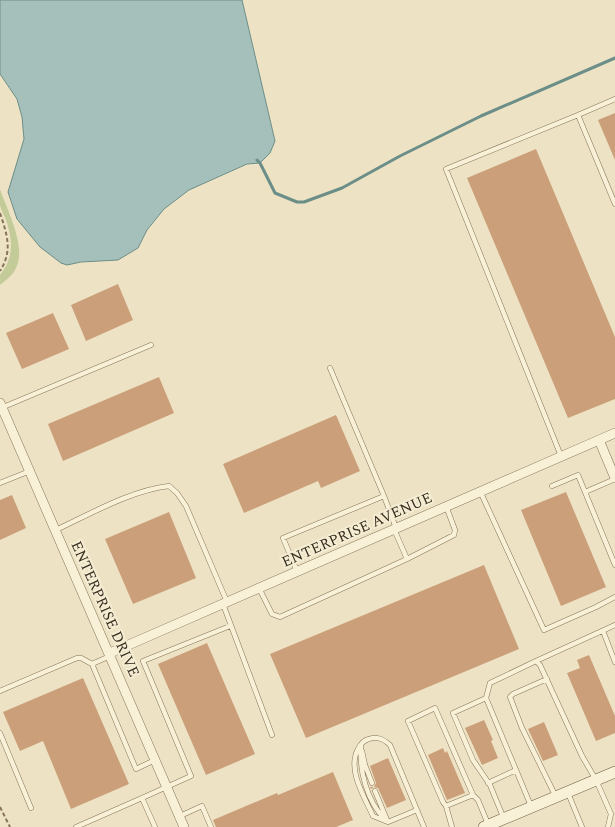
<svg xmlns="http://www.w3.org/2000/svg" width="615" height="827" font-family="Spectral,serif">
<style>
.green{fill:#c3cb98}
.water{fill:#a5c0ba;stroke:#6c8e88}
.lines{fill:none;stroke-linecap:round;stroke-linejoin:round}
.stream{stroke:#6c8e88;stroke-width:3}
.building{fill:#cb9f7a}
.service-casing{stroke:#87745a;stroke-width:5.5}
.minor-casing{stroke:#87745a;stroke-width:10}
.secondary-casing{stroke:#69563e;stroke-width:12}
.path{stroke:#87745a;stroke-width:2;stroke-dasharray:4 2.5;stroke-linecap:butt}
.service{stroke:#f8f0d7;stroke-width:4.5}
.minor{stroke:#f8f0d7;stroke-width:9}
.secondary{stroke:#f8f0d7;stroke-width:11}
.labels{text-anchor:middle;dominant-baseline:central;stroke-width:4;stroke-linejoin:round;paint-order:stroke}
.street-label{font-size:15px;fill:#382c1e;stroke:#f5edd3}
</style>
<rect width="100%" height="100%" fill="#ede3c4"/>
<path class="green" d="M 0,189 C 7,210 27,247 16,268 C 13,275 6,280 0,285 L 0,275 C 14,258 13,240 6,220 C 4,215 1,210 0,205 C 0,200 0,194 0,189 Z"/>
<path class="water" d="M 0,0 L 242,0 L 275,141 L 270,153 L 260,163 L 247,164 L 189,190 L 164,209 L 147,230 L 138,248 L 118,260 L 81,262 L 67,265 L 61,263 L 40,247 L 17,219 L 8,192 L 24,139 L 22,117 L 17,99 L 0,74 Z"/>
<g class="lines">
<path class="stream" d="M 257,160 L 260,163 L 275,193 L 297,202 L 304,202 L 342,188 L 400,156 L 481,116 L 615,58"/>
</g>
<path class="building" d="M 615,113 L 615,160 L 598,120 Z
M 536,149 L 615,337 L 615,399 L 568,418 L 467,178 Z
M 118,284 L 133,320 L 86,341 L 71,305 Z
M 53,313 L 69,349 L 22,369 L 6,333 Z
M 159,377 L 174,413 L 63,461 L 48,424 Z
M 336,415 L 360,471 L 321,488 L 318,481 L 244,513 L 223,464 Z
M 566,492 L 606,587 L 561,606 L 521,510 Z
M 12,495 L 26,528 L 0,540 L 0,500 Z
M 169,512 L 196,578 L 133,604 L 105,539 Z
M 484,565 L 519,649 L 306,738 L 270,654 Z
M 207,643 L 255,754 L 206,775 L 158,664 Z
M 589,655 L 615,716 L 615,733 L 596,741 L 567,673 L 580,668 L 577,660 Z
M 83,678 L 129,784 L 71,809 L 43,741 L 20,751 L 3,712 Z
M 484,720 L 493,740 L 491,741 L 498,758 L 482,765 L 465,728 Z
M 544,722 L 558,755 L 543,761 L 528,729 Z
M 443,748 L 445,753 L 447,751 L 465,793 L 447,800 L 428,755 Z
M 388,758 L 406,800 L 387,808 L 378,788 L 374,787 L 371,789 L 370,787 L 374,787 L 376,783 L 370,766 Z
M 333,772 L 353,820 L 336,827 L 216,827 L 213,820 L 277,793 L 278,795 Z"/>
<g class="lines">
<defs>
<path id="service" d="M 615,99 L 578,115 L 615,204
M 330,368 L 384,496
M 1,408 L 151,345
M 561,456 L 446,169 L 578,115
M 0,483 L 30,471
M 552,486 L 578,475 L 615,565
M 480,491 L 544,630 L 596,607 L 615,597
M 585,492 L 615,479
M 56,530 C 90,514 132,490 169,486 L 177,493 L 186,506 L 227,602
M 407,559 L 454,535 L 455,530 L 446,506
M 297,571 L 283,538 L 384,496 L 396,528
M 259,588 L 272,614 L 280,617 L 407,559 L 394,529
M 223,604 L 272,735
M 603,631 L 615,662
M 536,661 L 615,625
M 92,664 L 110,656
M 547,679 L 513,694 L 510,697 L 522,728 L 555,795
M 0,691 L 77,658 L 81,658 L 92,664 L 136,769 L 155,760
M 486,698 L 490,683 L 536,661 L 540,665 L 582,756 L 596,780 L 611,814 L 608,827
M 0,733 L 31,808
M 361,746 C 359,770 367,802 385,819
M 362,751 L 365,765 L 372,783
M 488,783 L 516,770
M 375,791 L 387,820
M 568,793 L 582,827
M 446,806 L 473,795
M 417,810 L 388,822 L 373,816 C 364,796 347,770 358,749 C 360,745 364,740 369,739 C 377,736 385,740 390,745 L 424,827
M 180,816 L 202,806 L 211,827
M 504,819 L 490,785 L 473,760 L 453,713 L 486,698 L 531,806
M 76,827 L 142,798
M 155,827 L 142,798 L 191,776 L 143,661 L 230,626
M 452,827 L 446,806 L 443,802 L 408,721 L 435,708 L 473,795 L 478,800 L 488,824"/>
<path id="minor" d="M 0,403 L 184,827
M 599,440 L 615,478
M 110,653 L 615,433"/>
<path id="secondary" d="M 484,827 L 615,772"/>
</defs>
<use href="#service" class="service-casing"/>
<use href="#minor" class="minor-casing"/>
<use href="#secondary" class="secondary-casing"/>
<path class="path" d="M 0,213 C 7,234 13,251 0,271
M 0,807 L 10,827"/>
<use href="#service" class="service"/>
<use href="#minor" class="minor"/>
<use href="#secondary" class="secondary"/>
</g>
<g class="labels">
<g class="street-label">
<text transform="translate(357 530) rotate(-24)">ENTERPRISE AVENUE</text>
<text transform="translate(105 609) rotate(66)">ENTERPRISE DRIVE</text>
</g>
</g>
</svg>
